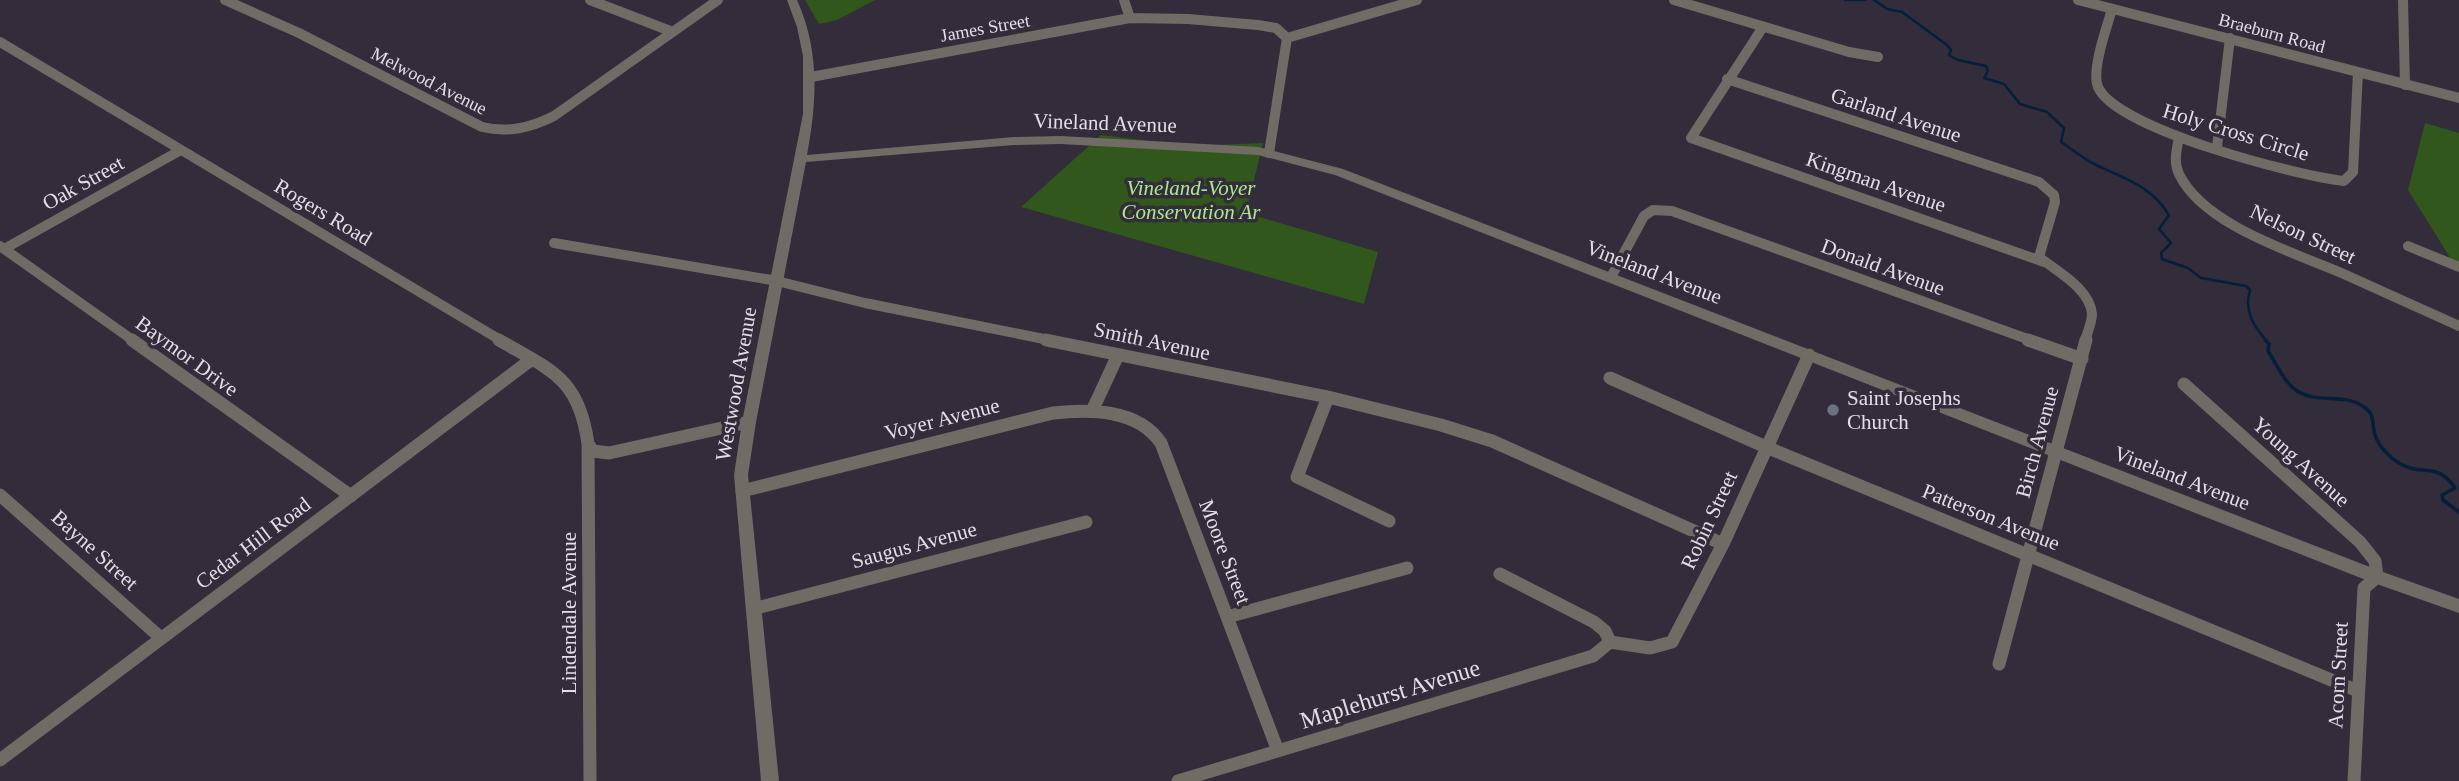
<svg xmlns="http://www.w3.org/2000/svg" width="2459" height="781" font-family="'Times New Roman',serif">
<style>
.green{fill:#32571c}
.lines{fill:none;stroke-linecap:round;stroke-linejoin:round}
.stream-far1{stroke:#041f3c;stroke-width:2.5}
.stream{stroke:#041f3c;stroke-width:3.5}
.minor-far1{stroke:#716b65;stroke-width:10}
.minor{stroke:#716b65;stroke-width:13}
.tertiary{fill:#716b65;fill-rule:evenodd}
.worship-dot{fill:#6b7280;stroke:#322c3b;stroke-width:2.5}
.labels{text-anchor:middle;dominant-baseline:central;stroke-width:7;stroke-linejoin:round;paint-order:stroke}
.far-street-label{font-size:18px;fill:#e2dee8;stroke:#322c3b}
.street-label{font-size:21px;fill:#e2dee8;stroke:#322c3b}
.park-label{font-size:21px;font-style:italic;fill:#abe98c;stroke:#322c3b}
.poi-label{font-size:21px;fill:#e2dee8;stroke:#322c3b;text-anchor:start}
.near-street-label{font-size:24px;fill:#e2dee8;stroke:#322c3b}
</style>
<rect width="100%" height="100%" fill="#322c3b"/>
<path class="green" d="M 805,0 L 875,0 L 837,20 L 819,24 Z
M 2425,123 L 2459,133 L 2459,264 L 2454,264 L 2408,190 Z
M 1101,135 L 1192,146 L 1263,143 L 1246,213 L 1378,252 L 1364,304 L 1021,207 Z"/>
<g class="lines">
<path class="stream-far1" d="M 1845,0 L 1865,0
M 1874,0 L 1887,9 L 1902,12 L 1947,45 L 1951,50 L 1949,55 L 1958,60 L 1986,66 L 1988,71 L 1984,78 L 2004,84 L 2020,104 L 2047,112 L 2064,128 L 2061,142 C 2073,150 2085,160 2098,166 C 2126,179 2152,187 2169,215 L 2159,229 L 2171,243 L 2161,253 L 2162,259 L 2188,268 L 2201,278 L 2246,286 L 2250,290 C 2244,311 2253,326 2267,341"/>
<path class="stream" d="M 2265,340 L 2269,344 L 2268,351 C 2276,363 2284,382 2296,390 C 2316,405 2344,392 2364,407 C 2376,415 2371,422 2375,435 C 2378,445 2390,458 2399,463 C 2422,477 2437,461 2455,488 L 2442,495 L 2443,500 L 2459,512"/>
<path class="minor-far1" d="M 225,0 L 299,33 L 482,127 C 508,133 530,128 554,116 L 718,0
M 590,0 L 673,32
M 1124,0 L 1130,18
M 1674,0 L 1849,52 L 1878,57
M 2078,0 L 2459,98
M 2403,0 L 2405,85
M 2112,9 C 2107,27 2091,70 2098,87 C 2116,129 2298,176 2344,181 L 2353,172 L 2358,72
M 1763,27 L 1691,138 L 2044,262
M 0,42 L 502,341
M 811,77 L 1130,18 L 1188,19 L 1258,25 L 1276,28 L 1287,38
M 1727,79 L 2039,182 L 2054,195 L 2055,202 L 2039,257 C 2056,271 2090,288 2092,314 C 2092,323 2087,333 2085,341
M 2179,137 C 2177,149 2173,162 2179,174 C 2204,226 2296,253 2346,275 C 2384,292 2421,309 2459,326
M 2217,147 L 2230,38
M 1269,153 L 1287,38 L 1417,0
M 554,243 L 777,281 L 865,303 L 1054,341
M 0,246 L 134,341
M 2408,246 L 2459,267
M 4,249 L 181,150
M 1611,277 L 1644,216 L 1653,210 L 1672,211 L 2033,341"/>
<path class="minor" d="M 132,340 L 351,496
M 499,340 C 552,371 579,378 588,444 L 590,781
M 1046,340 L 1328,397 L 1441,425 L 1492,441 L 1723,544
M 2028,340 L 2082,359
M 1610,378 L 1766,447 L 2358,691
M 2184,384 L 2360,542 L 2375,561 L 2377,577 L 2364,588 L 2354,781
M 1328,397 L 1297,477 L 1389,521
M 1092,411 L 1118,355
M 588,444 L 593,451 L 609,453 L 749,422
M 742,491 L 1053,413 C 1090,409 1138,409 1161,443 L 1278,751
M 0,495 L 161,638
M 1500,574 L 1594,622 L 1605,631 L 1610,642
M 753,609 L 1086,522
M 1227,617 L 1407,568
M 1610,642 L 1650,648 L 1672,642 L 1723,544 L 1809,355
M 1999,664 L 2086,340
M 0,760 L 532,359
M 1178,781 L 1593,656 L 1610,642"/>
<path class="tertiary" d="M 787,0 L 797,0 C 820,51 817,101 807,155 L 1014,137 L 1061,136 L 1258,147 L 1343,169 L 2383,572 L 2459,599 L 2459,613 L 2371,582 L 1335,175 L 1258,155 L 1061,144 L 1014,145 L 806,162 L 756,422 L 748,475 L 779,781 L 761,781 L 734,475 L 742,422 L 803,114 L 803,56 L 797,27 Z"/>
</g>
<circle class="worship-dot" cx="1833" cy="410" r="7"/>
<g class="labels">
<g class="far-street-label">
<text transform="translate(985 28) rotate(-10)">James Street</text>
<text transform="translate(2272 33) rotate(15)">Braeburn Road</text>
<text transform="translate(429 81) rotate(27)">Melwood Avenue</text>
</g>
<g class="street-label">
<text transform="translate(1896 115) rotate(18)">Garland Avenue</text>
<text transform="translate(1105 123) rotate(2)">Vineland Avenue</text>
<text transform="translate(2236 132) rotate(17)">Holy Cross Circle</text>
<text transform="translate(1876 182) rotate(19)">Kingman Avenue</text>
<text transform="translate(83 183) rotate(-29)">Oak Street</text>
<text transform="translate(323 212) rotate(31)">Rogers Road</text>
<text transform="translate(2303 234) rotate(25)">Nelson Street</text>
<text transform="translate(1883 267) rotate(20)">Donald Avenue</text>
<text transform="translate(1654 272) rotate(21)">Vineland Avenue</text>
<text transform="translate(1152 341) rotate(12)">Smith Avenue</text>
<text transform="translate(187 356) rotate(36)">Baymor Drive</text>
<text transform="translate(736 384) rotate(-80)">Westwood Avenue</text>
<text transform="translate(942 419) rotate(-14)">Voyer Avenue</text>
<text transform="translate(2037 442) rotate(-75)">Birch Avenue</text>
<text transform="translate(2301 462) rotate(42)">Young Avenue</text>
<text transform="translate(2182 478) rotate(21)">Vineland Avenue</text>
<text transform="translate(1991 517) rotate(22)">Patterson Avenue</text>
<text transform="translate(1709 520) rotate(-65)">Robin Street</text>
<text transform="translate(253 543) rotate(-37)">Cedar Hill Road</text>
<text transform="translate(914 545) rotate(-15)">Saugus Avenue</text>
<text transform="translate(95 550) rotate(42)">Bayne Street</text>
<text transform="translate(1225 552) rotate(69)">Moore Street</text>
<text transform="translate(569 613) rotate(-90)">Lindendale Avenue</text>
<text transform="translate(2338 675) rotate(-87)">Acorn Street</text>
</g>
<g class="park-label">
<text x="1191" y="188">Vineland-Voyer<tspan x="1191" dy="24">Conservation Ar</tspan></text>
</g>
<g class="poi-label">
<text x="1847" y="398">Saint Josephs<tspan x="1847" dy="24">Church</tspan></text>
</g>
<g class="near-street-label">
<text transform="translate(1390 694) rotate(-17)">Maplehurst Avenue</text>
</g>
</g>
</svg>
